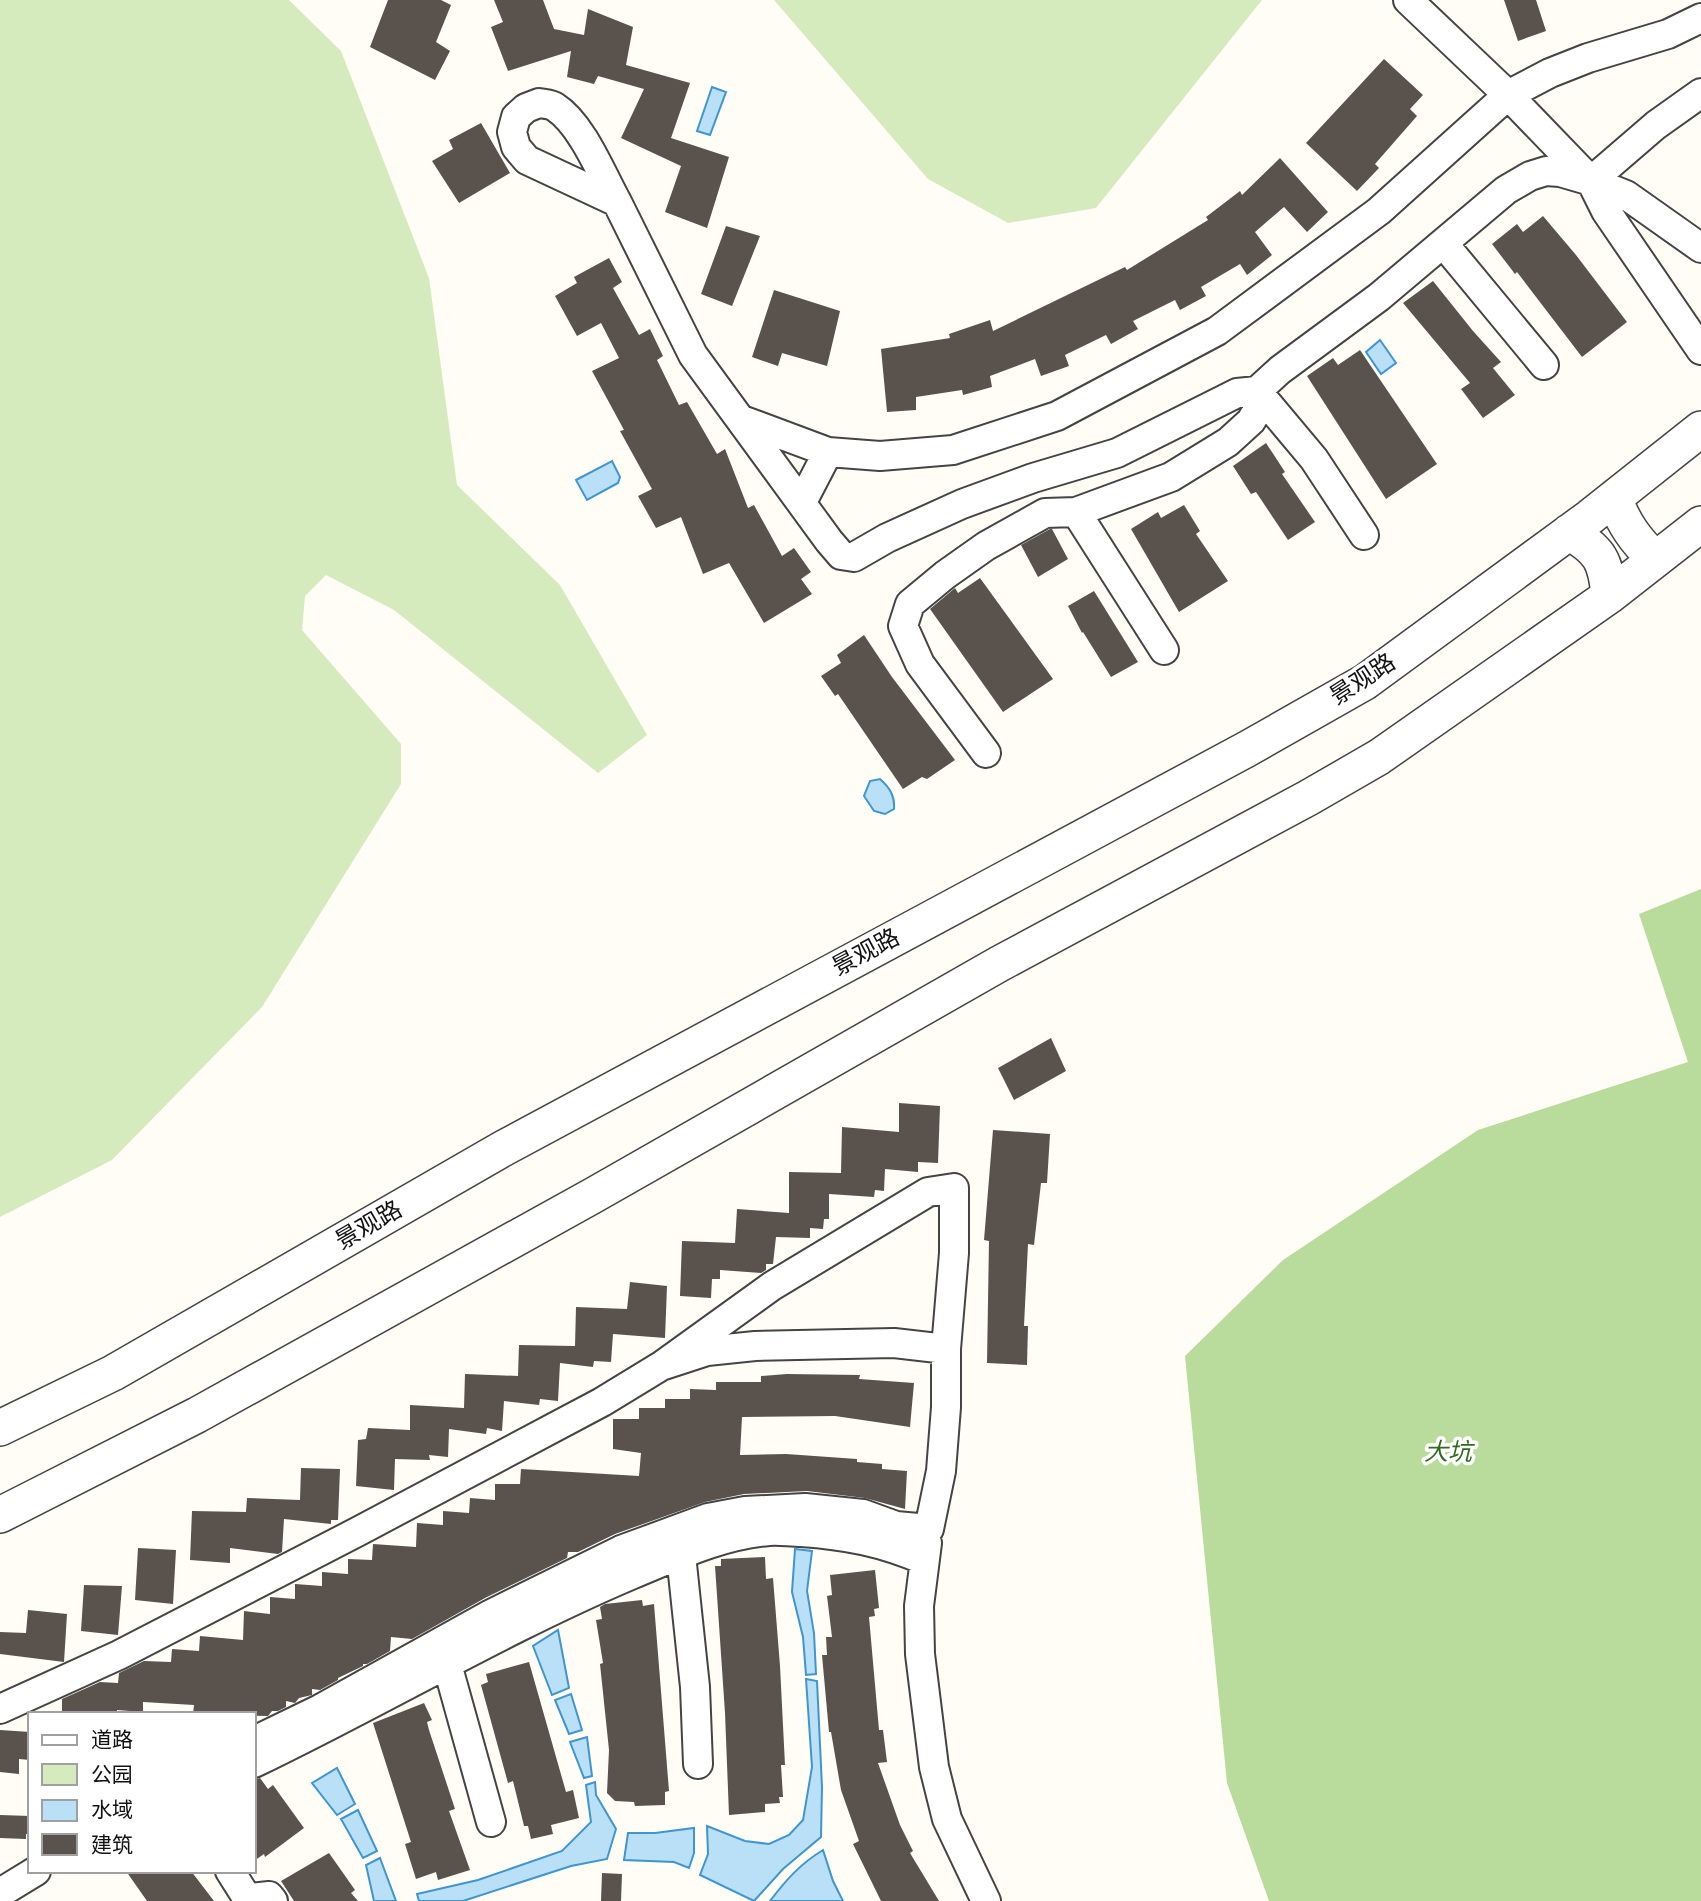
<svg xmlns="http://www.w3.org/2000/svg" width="1701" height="1901" font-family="Spectral,'Noto Sans SC',serif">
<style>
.green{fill:#d5ebbd}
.forest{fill:#b9dc9c}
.water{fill:#b9e0f7;stroke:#3f96cf;stroke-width:2}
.building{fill:#5a524d}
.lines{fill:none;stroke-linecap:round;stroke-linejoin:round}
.minor-casing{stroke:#444;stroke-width:32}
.tertiary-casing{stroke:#444;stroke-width:38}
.minor{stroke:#fff;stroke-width:28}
.tertiary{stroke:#fff;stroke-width:35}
.labels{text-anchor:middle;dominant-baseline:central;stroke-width:7;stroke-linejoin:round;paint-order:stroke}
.street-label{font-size:24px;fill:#111;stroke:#fff}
.park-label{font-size:24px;font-style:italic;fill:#2f6b1f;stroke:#fff}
</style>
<rect width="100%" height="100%" fill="#fffdf5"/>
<path class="green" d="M 0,0 L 289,0 L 341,51 L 429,278 L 457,485 L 560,585 L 647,735 L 598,773 L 394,610 L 326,575 L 305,596 L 302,630 L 401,744 L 401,784 L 262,1007 L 112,1160 L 0,1217 Z
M 774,0 L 1262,0 L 1096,208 L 1008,223 L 928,179 Z"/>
<path class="forest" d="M 1701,889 L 1701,1901 L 1269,1901 L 1227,1783 L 1185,1356 L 1283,1260 L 1478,1130 L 1688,1062 L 1639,914 Z"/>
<path class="water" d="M 712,87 L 726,92 L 710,135 L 697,131 Z
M 1380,340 L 1396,363 L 1381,374 L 1366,352 Z
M 612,461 L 620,477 L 618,483 L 587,500 L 576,480 Z
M 880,779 C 890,788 895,796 894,809 L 885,814 L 874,811 L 864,796 L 870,781 Z
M 795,1549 L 812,1551 L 807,1591 L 814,1633 L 816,1674 L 806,1675 L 803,1637 L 792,1592 Z
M 558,1630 L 569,1688 L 552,1695 L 533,1646 Z
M 806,1679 L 817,1681 L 822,1787 L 821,1837 L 783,1869 L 754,1901 L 700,1875 L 708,1854 L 707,1826 L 745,1841 L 769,1844 L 789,1835 L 803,1820 L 812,1767 Z
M 571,1694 L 582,1730 L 569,1734 L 555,1700 Z
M 587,1737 L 592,1776 L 584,1778 L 570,1742 Z
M 337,1768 L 355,1804 L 337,1815 L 312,1783 Z
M 595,1782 L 596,1795 L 616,1829 L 607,1859 L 571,1866 L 463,1901 L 419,1901 L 417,1894 L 478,1880 L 562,1851 L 591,1822 L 586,1785 Z
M 358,1810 L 377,1851 L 363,1858 L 341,1819 Z
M 694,1828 L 694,1853 L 689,1868 L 674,1862 L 624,1860 L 628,1833 L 655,1833 Z
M 823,1850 L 833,1881 L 843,1901 L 770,1901 C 786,1880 800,1864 823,1850 Z
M 380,1858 L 396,1901 L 374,1901 L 366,1865 Z"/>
<path class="building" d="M 388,0 L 441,0 L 451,5 L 436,42 L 450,51 L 435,80 L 370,47 Z
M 494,0 L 543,0 L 554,29 L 584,35 L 588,9 L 633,27 L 626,65 L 690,83 L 671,138 L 729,157 L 707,228 L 665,212 L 681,166 L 621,138 L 644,89 L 598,76 L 594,84 L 567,77 L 571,51 L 508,71 L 491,27 L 503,22 Z
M 1504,0 L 1536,0 L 1546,31 L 1518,41 Z
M 1384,59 L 1423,95 L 1410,109 L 1417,116 L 1375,164 L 1379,168 L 1357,191 L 1306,143 Z
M 481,123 L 510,173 L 459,203 L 432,161 L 453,149 L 449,140 Z
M 1280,158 L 1328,212 L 1307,232 L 1284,207 L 1255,232 L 1272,255 L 1247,275 L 1240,264 L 1201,287 L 1206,296 L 1180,310 L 1175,300 L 1133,321 L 1138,329 L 1111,344 L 1106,335 L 1065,355 L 1069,366 L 1041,376 L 1035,359 L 990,376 L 992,387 L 963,395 L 962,390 L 916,397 L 916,410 L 887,412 L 881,349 L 950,338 L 949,334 L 990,320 L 993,331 L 1125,267 L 1127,270 L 1208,220 L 1206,217 L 1240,191 L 1242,195 Z
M 1543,216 L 1576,255 L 1627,322 L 1582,357 L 1517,272 L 1515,274 L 1492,244 L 1517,224 L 1523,232 Z
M 726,226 L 760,236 L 732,306 L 701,294 Z
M 609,258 L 622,282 L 613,288 L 639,335 L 650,329 L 663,356 L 657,360 L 679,405 L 687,402 L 717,454 L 725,449 L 748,508 L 754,505 L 782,556 L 794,548 L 811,572 L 801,579 L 812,594 L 764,623 L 729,563 L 703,574 L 681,517 L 656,528 L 638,496 L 652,489 L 620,431 L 624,430 L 592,371 L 619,358 L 601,323 L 577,336 L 555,296 L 577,283 L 574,277 Z
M 1433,281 L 1473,331 L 1501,362 L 1493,368 L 1515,395 L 1483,418 L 1461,389 L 1470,383 L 1403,303 Z
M 774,290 L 840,311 L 827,366 L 782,353 L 778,366 L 752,357 Z
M 1360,350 L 1437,464 L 1386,499 L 1307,376 L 1333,358 L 1338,365 Z
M 1266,443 L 1285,472 L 1282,474 L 1315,522 L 1288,540 L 1256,492 L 1251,494 L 1233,466 Z
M 1184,505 L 1200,531 L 1196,534 L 1228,581 L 1179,612 L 1131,529 L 1158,512 L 1161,518 Z
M 1050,529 L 1052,529 L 1068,559 L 1038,577 L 1021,545 Z
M 980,578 L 1053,679 L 1003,712 L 930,609 L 955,588 L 958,593 Z
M 1094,591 L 1138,662 L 1111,677 L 1083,632 L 1082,633 L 1068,606 Z
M 864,635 L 892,677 L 955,760 L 927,779 L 922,777 L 903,789 L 838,694 L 835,696 L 821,676 L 841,663 L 837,655 Z
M 1051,1038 L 1066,1071 L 1014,1100 L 998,1068 Z
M 899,1103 L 940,1106 L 938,1163 L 918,1162 L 918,1172 L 885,1169 L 884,1191 L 875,1190 L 874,1197 L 829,1194 L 829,1219 L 824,1219 L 823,1229 L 810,1228 L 810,1238 L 776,1237 L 773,1264 L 766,1264 L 766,1270 L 761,1273 L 720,1270 L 720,1279 L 712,1279 L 711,1298 L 680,1296 L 682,1241 L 735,1243 L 737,1209 L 789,1213 L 789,1172 L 841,1173 L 842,1127 L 899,1132 Z
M 993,1130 L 1050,1134 L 1047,1183 L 1041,1183 L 1034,1245 L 1028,1244 L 1024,1326 L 1028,1326 L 1027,1365 L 987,1363 L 989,1241 L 984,1240 Z
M 630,1282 L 667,1286 L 665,1338 L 613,1334 L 611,1362 L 594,1361 L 593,1367 L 560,1363 L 558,1401 L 540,1399 L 539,1405 L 504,1401 L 502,1431 L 487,1428 L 486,1434 L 449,1429 L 448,1457 L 429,1455 L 430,1460 L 395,1459 L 394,1490 L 356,1486 L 358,1440 L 366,1439 L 368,1428 L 410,1430 L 410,1405 L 464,1408 L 465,1374 L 518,1376 L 519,1345 L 575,1346 L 576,1307 L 627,1309 Z
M 787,1374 L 860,1375 L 859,1379 L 914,1383 L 910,1427 L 835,1416 L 742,1417 L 740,1455 L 786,1454 L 857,1459 L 857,1462 L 882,1464 L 882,1469 L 907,1471 L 905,1509 L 865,1498 L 807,1491 L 744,1494 L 705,1502 L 615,1534 L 578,1552 L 568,1552 L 567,1558 L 485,1598 L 412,1639 L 391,1637 L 390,1651 L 367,1664 L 363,1664 L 363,1666 L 338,1678 L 338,1680 L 320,1690 L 312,1689 L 312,1695 L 299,1698 L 295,1703 L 286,1701 L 286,1707 L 278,1711 L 272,1711 L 268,1716 L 193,1714 L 194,1705 L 143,1702 L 143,1712 L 117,1710 L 117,1714 L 62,1714 L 62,1699 L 100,1682 L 118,1683 L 119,1673 L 144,1661 L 171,1662 L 172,1649 L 199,1651 L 200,1636 L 243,1640 L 244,1611 L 270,1614 L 270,1597 L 295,1599 L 295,1584 L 322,1586 L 322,1572 L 348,1574 L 348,1559 L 372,1560 L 373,1544 L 416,1547 L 417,1523 L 443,1525 L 443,1511 L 469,1513 L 470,1498 L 495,1500 L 495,1484 L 520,1484 L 521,1469 L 639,1476 L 641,1453 L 613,1449 L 613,1419 L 639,1419 L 639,1408 L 665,1408 L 665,1399 L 690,1399 L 690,1389 L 716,1390 L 716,1382 L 761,1382 L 761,1376 Z
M 301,1468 L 340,1469 L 338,1520 L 331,1520 L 331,1524 L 284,1519 L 282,1552 L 278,1554 L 230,1548 L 230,1563 L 190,1560 L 192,1511 L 246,1512 L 247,1498 L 300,1500 Z
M 138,1548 L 176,1550 L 173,1604 L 135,1600 Z
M 765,1557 L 766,1579 L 773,1578 L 780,1666 L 785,1765 L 781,1765 L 783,1797 L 779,1797 L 780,1803 L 765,1804 L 765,1812 L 729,1815 L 725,1713 L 715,1566 L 721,1566 L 721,1559 Z
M 875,1570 L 879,1608 L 874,1609 L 875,1616 L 869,1617 L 879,1730 L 883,1730 L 887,1762 L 878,1763 L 900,1825 L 913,1851 L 910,1853 L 939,1901 L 881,1901 L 853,1844 L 859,1841 L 841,1790 L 831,1732 L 829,1732 L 822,1655 L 827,1655 L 826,1637 L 832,1637 L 827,1596 L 832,1595 L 830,1575 Z
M 84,1585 L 122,1586 L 118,1635 L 81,1631 Z
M 642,1600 L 643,1606 L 654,1604 L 669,1791 L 665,1792 L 665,1805 L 635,1806 L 634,1802 L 615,1801 L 607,1793 L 609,1750 L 600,1664 L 603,1663 L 596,1620 L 602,1619 L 600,1607 L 605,1604 Z
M 28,1610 L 67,1614 L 64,1662 L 0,1654 L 0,1632 L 26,1633 Z
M 529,1662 L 566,1792 L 573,1790 L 579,1818 L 551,1825 L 553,1834 L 531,1839 L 528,1826 L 524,1826 L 513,1781 L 508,1783 L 481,1685 L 488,1682 L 486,1674 Z
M 424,1703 L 432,1720 L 427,1722 L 429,1730 L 455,1809 L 449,1811 L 470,1870 L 438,1880 L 436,1872 L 416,1879 L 405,1844 L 411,1842 L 373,1723 Z
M 0,1730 L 30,1732 L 30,1760 L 19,1759 L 19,1774 L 0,1772 Z
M 260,1778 L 268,1789 L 273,1785 L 304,1828 L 265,1857 L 264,1854 L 254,1861 L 254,1780 Z
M 0,1815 L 30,1816 L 30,1834 L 26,1834 L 26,1839 L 0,1838 Z
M 329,1853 L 355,1890 L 351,1893 L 358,1901 L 294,1901 L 281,1881 Z
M 126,1871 L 191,1871 L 214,1901 L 147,1901 Z
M 602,1873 L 622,1874 L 621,1901 L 601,1901 Z"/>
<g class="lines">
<defs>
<path id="minor" d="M 1408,0 L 1508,95 L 1591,181 L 1606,211 L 1701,350
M 539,103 C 545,104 551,104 555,107 C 582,124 602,175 617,202 L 527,160 L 516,147 L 512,132 L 516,117 L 526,108 Z
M 1591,181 L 1656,125 L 1701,93
M 617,202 L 693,355 L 829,541 L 841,555 L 854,557 L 887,538 L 962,504 L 1033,478 L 1117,453 L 1237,393 L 1257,391 L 1280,370 L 1379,297 L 1506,190 L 1530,176 L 1546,171 L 1560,172 L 1591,181 L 1626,195 L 1701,248
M 1443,243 L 1544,365
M 1257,391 L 1314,459 L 1364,535
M 742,420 L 828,452 L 880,456 L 953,450 L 1057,416 L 1217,331 L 1379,211 L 1508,95 L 1550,73 L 1588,58 L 1668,34 L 1701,18
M 802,502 L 828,452
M 1076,512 L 1164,650
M 986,753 L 920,664 L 903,626 L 910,604 L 945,575 L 986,546 L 1045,513 L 1076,512 L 1171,477 L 1228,442 L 1251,421 L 1257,411 L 1257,391
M 677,1537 L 681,1555 L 695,1687 L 698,1764
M 927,1543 L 919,1606 L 920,1654 L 934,1767 L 947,1819 L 986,1901
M 437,1648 L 447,1664 L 491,1822
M 0,1709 L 119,1655 L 359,1531 L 602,1402 L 661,1366 L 707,1351 L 755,1346 L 894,1343 L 946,1349
M 254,1741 L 320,1709 L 491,1614 L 621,1550 L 708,1518 L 745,1511 L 805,1508 L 863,1514 L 896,1526 L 929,1529 L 941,1471 L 946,1407 L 946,1349 L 954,1253 L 954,1188 L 928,1192 L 772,1286 L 661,1366
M 254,1763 C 381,1702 503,1629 633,1574 C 677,1556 721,1535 769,1531 C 779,1530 790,1532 801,1532 C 846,1535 882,1542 924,1560
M 230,1871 L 249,1901
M 0,1893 L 36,1871
M 249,1898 L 269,1896 L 273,1901"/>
<path id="tertiary" d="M 1614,498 C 1624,524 1635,540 1655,559
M 1569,532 C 1600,550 1606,561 1609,596
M 0,1428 L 113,1373 L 504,1148 L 1247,749 L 1365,682 L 1590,517 L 1701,429
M 0,1515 L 197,1415 L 594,1195 L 999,964 L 1308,798 L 1379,757 L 1609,596 L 1701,524"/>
</defs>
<use href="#minor" class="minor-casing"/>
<use href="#tertiary" class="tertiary-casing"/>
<use href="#minor" class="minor"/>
<use href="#tertiary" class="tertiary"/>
</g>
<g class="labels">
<g class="street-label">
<text transform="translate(1363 680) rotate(-33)">景观路</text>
<text transform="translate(866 953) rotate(-28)">景观路</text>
<text transform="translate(369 1226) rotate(-30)">景观路</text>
</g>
<g class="park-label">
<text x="1448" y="1453">大坑</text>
</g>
</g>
<rect x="28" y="1712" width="228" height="161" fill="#ffffff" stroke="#a0a0a0" stroke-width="2"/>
<rect x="42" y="1735" width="35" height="10" fill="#ffffff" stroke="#a0a0a0" stroke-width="2"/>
<text x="91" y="1747" font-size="21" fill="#111111">道路</text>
<rect x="42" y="1764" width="35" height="21" fill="#d5ebbd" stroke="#a0a0a0" stroke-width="2"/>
<text x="91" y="1782" font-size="21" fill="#111111">公园</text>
<rect x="42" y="1800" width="35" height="21" fill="#b9e0f7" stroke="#a0a0a0" stroke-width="2"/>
<text x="91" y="1817" font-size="21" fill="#111111">水域</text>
<rect x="42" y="1834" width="35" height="21" fill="#5a524d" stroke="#a0a0a0" stroke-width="2"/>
<text x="91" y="1852" font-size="21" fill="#111111">建筑</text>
</svg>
